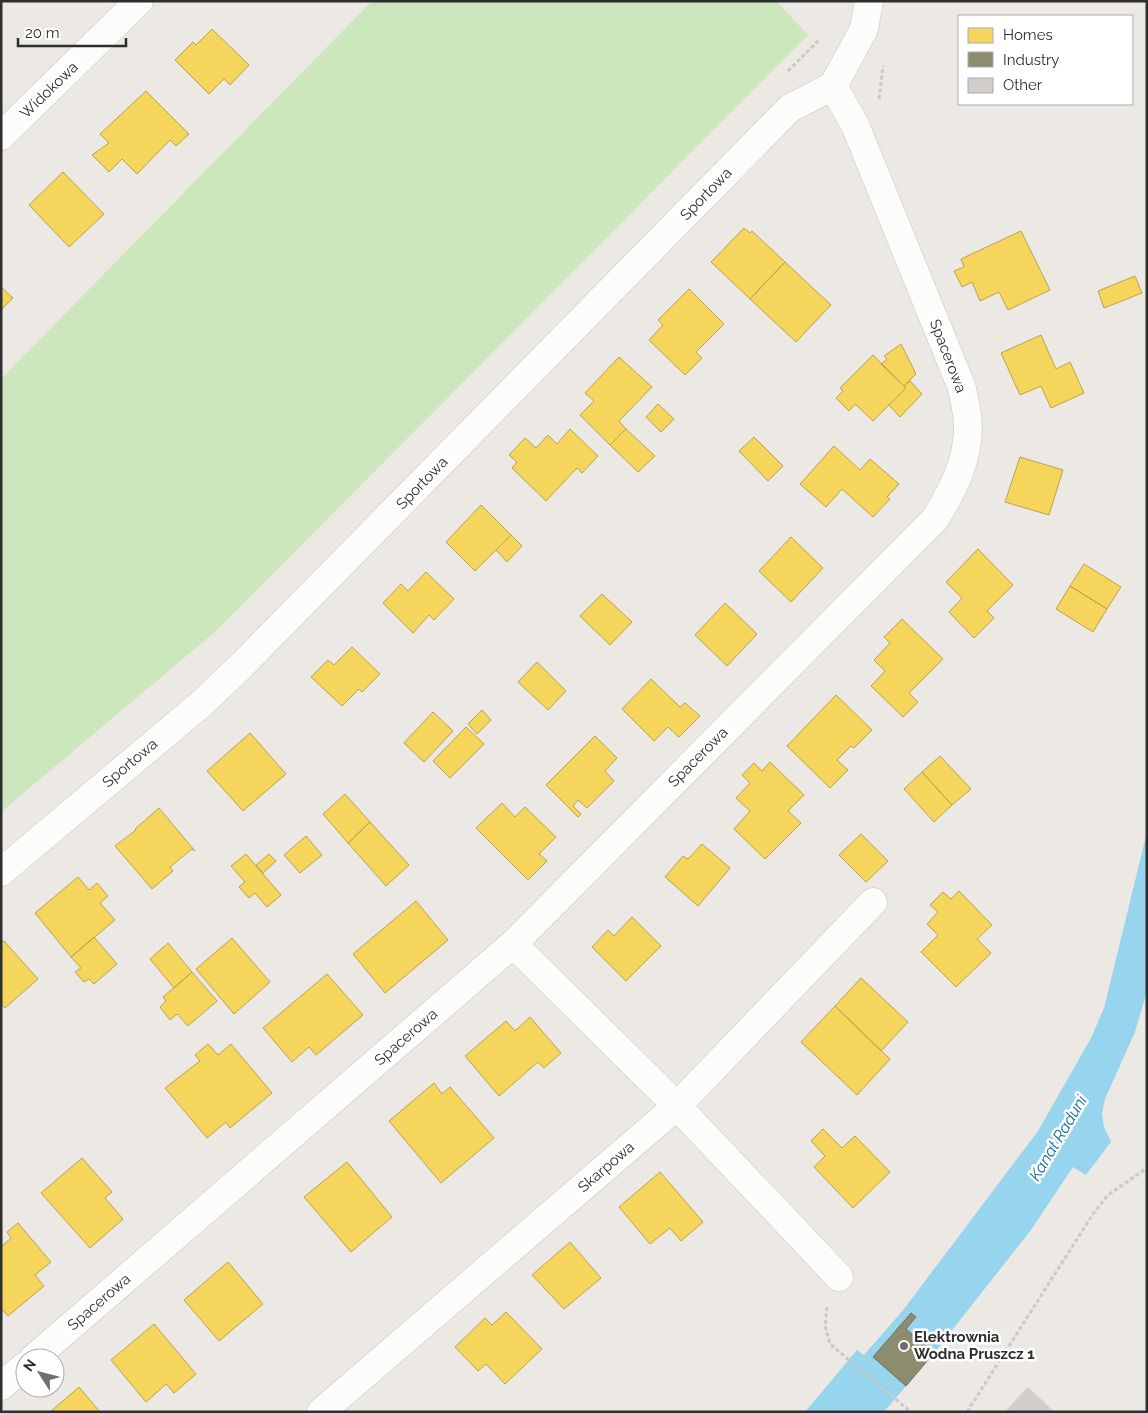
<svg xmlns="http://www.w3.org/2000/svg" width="1148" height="1413" font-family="Raleway,sans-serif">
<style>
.green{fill:#cde7bd}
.water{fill:#97d5ee}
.homes{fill:#f6d55c;stroke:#baa34e}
.industry{fill:#8c8c6e;stroke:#70705b}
.building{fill:#d1cecb;stroke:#d7d4d0}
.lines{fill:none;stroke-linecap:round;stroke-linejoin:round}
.minor-casing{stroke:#c5c4c5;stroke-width:29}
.path{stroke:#c9c9c8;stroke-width:3;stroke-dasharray:4 2.5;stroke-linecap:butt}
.minor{stroke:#fcfcfb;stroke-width:28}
.poi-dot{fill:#706f6e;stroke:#fff;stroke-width:2}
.labels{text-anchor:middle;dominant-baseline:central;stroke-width:5;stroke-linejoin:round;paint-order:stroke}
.street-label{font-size:15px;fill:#2e2e2e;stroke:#fff}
.poi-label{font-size:15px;font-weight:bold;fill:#2e2e2e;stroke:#fff;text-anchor:start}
.water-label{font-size:16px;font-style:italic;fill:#0b6ca5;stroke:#fff}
</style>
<rect width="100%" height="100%" fill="#ece8e4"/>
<path class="green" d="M 372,1 L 776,1 L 808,35 L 216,631 L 1,812 L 1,379 Z"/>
<path class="water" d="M 1147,832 L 1147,991 L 1135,1032 L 1105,1099 L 1102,1114 L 1104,1127 L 1111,1142 L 1086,1175 L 1073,1167 L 1031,1230 L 934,1353 L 906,1329 L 915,1318 L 911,1313 L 874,1357 L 906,1386 L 884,1412 L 805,1412 L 857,1350 L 864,1355 L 904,1309 L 1038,1131 L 1091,1038 L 1104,1008 Z"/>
<path class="homes" d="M 212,29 L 249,65 L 230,85 L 224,79 L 209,94 L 175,60 L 193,42 L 196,45 Z
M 146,91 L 189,134 L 176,146 L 170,140 L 137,174 L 122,159 L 109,172 L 92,155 L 109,143 L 100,134 Z
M 63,172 L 104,214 L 69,247 L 29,205 Z
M 744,228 L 750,233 L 752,231 L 785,262 L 750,299 L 711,262 Z
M 1021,231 L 1050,290 L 1008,310 L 999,292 L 980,301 L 972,282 L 962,287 L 954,271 L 964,267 L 961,259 Z
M 785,262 L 831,305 L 796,342 L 750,299 Z
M 1135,276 L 1142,293 L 1104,308 L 1098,291 Z
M 1,287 L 13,298 L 1,310 Z
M 689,289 L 724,324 L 696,352 L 702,358 L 685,375 L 649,340 L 663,325 L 658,320 Z
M 1041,335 L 1056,369 L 1070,362 L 1084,393 L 1051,408 L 1041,386 L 1020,395 L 1001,353 Z
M 901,344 L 916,374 L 904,386 L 881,364 L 887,359 L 884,356 Z
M 873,355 L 906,388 L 873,421 L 855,404 L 849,411 L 836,398 L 843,391 L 840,388 Z
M 619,357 L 652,387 L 619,421 L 626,429 L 610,445 L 580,415 L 594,401 L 585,393 Z
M 910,381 L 922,394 L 900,417 L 889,405 L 906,388 L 904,386 Z
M 658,404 L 674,419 L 661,432 L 646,417 Z
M 570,429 L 598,456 L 582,473 L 577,468 L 546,501 L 512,468 L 517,462 L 509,455 L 525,438 L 536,448 L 548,435 L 557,444 Z
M 626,429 L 655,456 L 638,472 L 610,445 Z
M 754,437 L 783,466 L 768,481 L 739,451 Z
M 834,446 L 860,470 L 870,459 L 899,484 L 887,497 L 890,499 L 873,517 L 842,489 L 826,507 L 800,484 Z
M 1020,457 L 1063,470 L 1049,515 L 1005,502 Z
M 481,505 L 511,535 L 475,571 L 446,542 Z
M 511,535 L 522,546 L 507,562 L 496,550 Z
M 791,537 L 823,568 L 791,602 L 759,571 Z
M 978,549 L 1013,585 L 987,611 L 994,618 L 974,638 L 949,612 L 962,598 L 946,582 Z
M 1084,564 L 1121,587 L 1107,609 L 1070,586 Z
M 426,572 L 454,599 L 434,620 L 429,615 L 413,633 L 383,603 L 401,584 L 408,591 Z
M 1070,586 L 1107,609 L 1093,632 L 1056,609 Z
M 602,594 L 632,622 L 610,645 L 580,616 Z
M 725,603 L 757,634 L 727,666 L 695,635 Z
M 902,619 L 943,659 L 909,693 L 918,702 L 903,717 L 871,686 L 885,671 L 874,660 L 890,643 L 884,637 Z
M 352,647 L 380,674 L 362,692 L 359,689 L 342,706 L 311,677 L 328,660 L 334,665 Z
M 537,662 L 566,691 L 548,710 L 518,682 Z
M 651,679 L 680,707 L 685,703 L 700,716 L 679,737 L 668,727 L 654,741 L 622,709 Z
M 836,695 L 872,730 L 854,748 L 851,746 L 837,760 L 848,770 L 830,788 L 787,746 Z
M 482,710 L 491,720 L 477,734 L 468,724 Z
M 433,712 L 453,731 L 424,762 L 404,743 Z
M 466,727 L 484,744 L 450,778 L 433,761 Z
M 250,733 L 286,774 L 243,811 L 207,771 Z
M 595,736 L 617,758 L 605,771 L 614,781 L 587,808 L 578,800 L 573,806 L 581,814 L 578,817 L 546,785 Z
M 940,756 L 971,789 L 952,805 L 922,772 Z
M 770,762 L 804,795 L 788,811 L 801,823 L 765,859 L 734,829 L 750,811 L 736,798 L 750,783 L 742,775 L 754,763 L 762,771 Z
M 922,772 L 952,805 L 934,822 L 904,789 Z
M 345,794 L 370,822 L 348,843 L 323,814 Z
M 502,803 L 515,817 L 525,807 L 556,837 L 539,854 L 547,861 L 528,880 L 476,828 Z
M 159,808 L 195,851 L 192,849 L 170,867 L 173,871 L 152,889 L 115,846 L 136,830 L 135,829 Z
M 370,822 L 409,865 L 386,886 L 348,843 Z
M 861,834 L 888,861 L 866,882 L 839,855 Z
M 306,836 L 322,855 L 300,873 L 284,855 Z
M 702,844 L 730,868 L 698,906 L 665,877 L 683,856 L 688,859 Z
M 246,854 L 281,895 L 267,907 L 255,893 L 249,898 L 239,887 L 245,882 L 231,866 Z
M 269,854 L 276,861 L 263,873 L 256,865 Z
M 78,877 L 89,890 L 97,883 L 108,896 L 100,903 L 115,920 L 71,957 L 35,913 Z
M 959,891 L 992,925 L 977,939 L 991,953 L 956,987 L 921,952 L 938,935 L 927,924 L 938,912 L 930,905 L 943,892 L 951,899 Z
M 416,901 L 448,940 L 385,993 L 353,954 Z
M 632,917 L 661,946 L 626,981 L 592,947 L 608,930 L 614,936 Z
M 94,937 L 117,964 L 94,984 L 89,979 L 84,982 L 75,972 L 81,968 L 71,957 Z
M 232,938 L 270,982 L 234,1014 L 196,969 Z
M 4,941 L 38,979 L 5,1008 L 1,1004 L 1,943 Z
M 168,943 L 192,972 L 174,988 L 150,959 Z
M 192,972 L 217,1001 L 188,1026 L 177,1014 L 170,1020 L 160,1007 L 166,1001 L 163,997 Z
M 327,974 L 363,1015 L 316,1055 L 309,1047 L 292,1062 L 263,1028 Z
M 861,978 L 908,1022 L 881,1051 L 835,1006 Z
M 835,1006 L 890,1059 L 857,1095 L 801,1042 Z
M 530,1017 L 561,1053 L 544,1068 L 538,1062 L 499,1096 L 465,1056 L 506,1021 L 515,1031 Z
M 208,1044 L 218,1055 L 231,1044 L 272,1093 L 230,1128 L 226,1122 L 207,1138 L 165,1088 L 200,1061 L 195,1055 Z
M 434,1083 L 442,1094 L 450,1087 L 494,1138 L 441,1183 L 389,1121 Z
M 823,1129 L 842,1148 L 855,1136 L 890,1172 L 853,1208 L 814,1167 L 825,1156 L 811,1141 Z
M 82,1158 L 112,1192 L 105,1198 L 123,1219 L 90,1248 L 41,1193 Z
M 347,1162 L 392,1217 L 351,1252 L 304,1197 Z
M 660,1172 L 703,1222 L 681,1241 L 670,1228 L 650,1244 L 619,1207 Z
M 18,1223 L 51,1262 L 35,1275 L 44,1286 L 8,1316 L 1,1308 L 1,1247 L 11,1238 L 7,1232 Z
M 570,1242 L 601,1278 L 564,1309 L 532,1275 Z
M 228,1262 L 263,1304 L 219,1341 L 184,1300 Z
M 506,1312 L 542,1349 L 505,1384 L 486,1364 L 478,1371 L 455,1347 L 485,1318 L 492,1325 Z
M 154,1324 L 196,1374 L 174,1393 L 166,1384 L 146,1402 L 111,1360 Z
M 79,1387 L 100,1412 L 50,1412 Z"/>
<path class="industry" d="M 911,1313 L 916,1317 L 906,1329 L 934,1353 L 906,1386 L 873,1357 Z"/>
<path class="building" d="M 1028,1387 L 1054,1412 L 1005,1412 Z"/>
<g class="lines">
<defs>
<path id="minor" d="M 833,86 L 864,29 L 869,1
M 1,136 L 139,1
M 1,872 L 201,704 L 241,666 L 790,108 L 833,86
M 513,944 L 677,1106 L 839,1277
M 34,1358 L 513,944 L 935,519 C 953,490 968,461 968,426 C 968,413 964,400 962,388 L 855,125 L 833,86
M 1,1386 L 25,1366
M 321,1412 L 677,1106 L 873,902"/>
</defs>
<use href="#minor" class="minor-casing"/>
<path class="path" d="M 788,71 L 819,40
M 879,99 L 883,66
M 827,1307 L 825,1326 L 830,1344 L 911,1412
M 967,1412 L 1093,1214 L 1108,1195 L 1147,1168"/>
<use href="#minor" class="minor"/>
</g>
<circle class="poi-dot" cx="904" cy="1346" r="5"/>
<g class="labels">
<g class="street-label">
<text transform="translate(49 90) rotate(-44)">Widokowa</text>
<text transform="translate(706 194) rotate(-46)">Sportowa</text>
<text transform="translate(948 356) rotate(69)">Spacerowa</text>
<text transform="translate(422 483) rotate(-46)">Sportowa</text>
<text transform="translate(698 757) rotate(-45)">Spacerowa</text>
<text transform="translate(130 763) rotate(-40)">Sportowa</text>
<text transform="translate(406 1037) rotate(-41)">Spacerowa</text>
<text transform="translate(606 1167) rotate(-41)">Skarpowa</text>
<text transform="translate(99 1302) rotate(-41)">Spacerowa</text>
</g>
<g class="poi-label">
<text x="914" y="1337">Elektrownia<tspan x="914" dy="17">Wodna Pruszcz 1</tspan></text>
</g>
<g class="water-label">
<text transform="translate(1058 1138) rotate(-59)">Kanał Raduni</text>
</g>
</g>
<rect width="1148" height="1413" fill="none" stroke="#2e2e2e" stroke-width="5"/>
<rect x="958" y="15" width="175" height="90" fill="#ffffff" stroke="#ababab"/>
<rect x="968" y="28" width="25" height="15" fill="#f6d55c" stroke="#ababab"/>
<text x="1003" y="40" font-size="15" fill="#2e2e2e">Homes</text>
<rect x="968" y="52" width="25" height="15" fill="#8c8c6e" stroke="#ababab"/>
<text x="1003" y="65" font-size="15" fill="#2e2e2e">Industry</text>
<rect x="968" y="78" width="25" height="15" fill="#d1cecb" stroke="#ababab"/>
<text x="1003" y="90" font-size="15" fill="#2e2e2e">Other</text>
<g transform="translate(40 1373) rotate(306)"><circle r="24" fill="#ffffff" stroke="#ababab"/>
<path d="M0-4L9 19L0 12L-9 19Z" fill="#706f6e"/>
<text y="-8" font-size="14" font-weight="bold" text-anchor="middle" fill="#2e2e2e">N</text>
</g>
<path d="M18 38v8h108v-8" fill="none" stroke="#2e2e2e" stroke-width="2.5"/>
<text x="25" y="38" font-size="15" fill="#2e2e2e" stroke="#ffffff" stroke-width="4" paint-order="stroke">20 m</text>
</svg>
